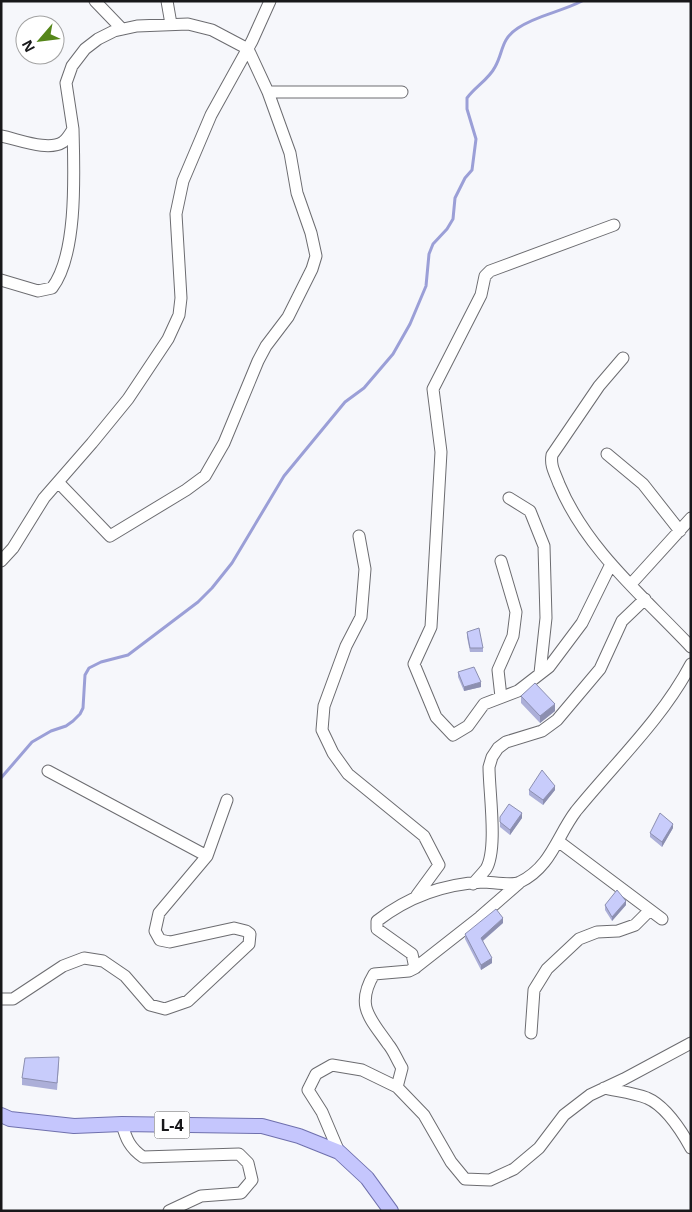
<svg xmlns="http://www.w3.org/2000/svg" width="692" height="1212" font-family="'Noto Sans',sans-serif">
<style>
.lines{fill:none;stroke-linecap:round;stroke-linejoin:round}
.stream{stroke:#9b9fd7;stroke-width:3}
.minor-casing{stroke:#6c6c70;stroke-width:13}
.major-casing{stroke:#6f70ad;stroke-width:16}
.minor{stroke:#fff;stroke-width:11}
.major{stroke:#c5c6fd;stroke-width:14}
.wall{fill:#acafd8}
.shaded-wall{fill:#8c8fb0}
.building{fill:#c8ccfb;stroke:#8c8fb0}
.labels{text-anchor:middle;dominant-baseline:central;stroke-width:5;stroke-linejoin:round;paint-order:stroke}
.shield{fill:#fff;stroke:#5d5d5f;stroke-width:1}
.shield-label{font-size:16px;font-weight:bold;fill:#18181a}
</style>
<rect width="100%" height="100%" fill="#f6f7fb"/>
<g class="lines">
<path class="stream" d="M 1,778 L 32,742 L 51,731 L 66,726 L 73,721 L 80,714 L 83,708 L 85,675 L 89,668 L 101,662 L 128,655 L 198,602 L 212,588 L 232,563 L 284,476 L 345,402 L 364,388 L 393,354 L 410,324 L 426,286 L 429,254 L 433,244 L 447,229 L 453,219 L 455,198 L 465,178 L 472,170 L 476,139 L 467,109 L 467,98 C 475,87 489,79 495,67 C 504,51 500,40 518,28 C 537,15 561,12 582,1"/>
<defs>
<path id="minor" d="M 95,1 L 122,29
M 167,1 L 171,24
M 268,92 L 402,92
M 1,136 C 18,139 48,152 63,142 C 67,139 70,134 73,129 L 66,83 L 72,66 L 85,49 L 98,39 L 114,31 L 137,26 L 188,24 L 212,30 L 248,49 L 268,92 L 290,153 L 297,193 L 311,233 L 316,256 L 312,269 L 288,317 L 266,346 L 258,361 L 224,443 L 205,476 L 186,490 L 110,536 L 58,482
M 1,280 L 38,291 L 52,288 C 78,254 74,171 73,129
M 623,358 L 599,386 L 552,455 C 550,466 555,473 559,484 C 586,549 643,596 691,647
M 607,454 L 643,484 L 680,531
M 509,498 L 530,511 L 544,546 L 546,618 L 540,673
M 359,536 L 365,569 L 361,617 L 346,646 L 324,706 L 322,730 L 333,753 L 348,774 L 424,836 L 439,865 L 417,895
M 1,561 L 13,548 L 44,498 L 92,443 L 128,399 L 168,339 L 179,315 L 181,298 L 176,214 L 183,181 L 211,115 L 252,41 L 270,1
M 501,561 L 516,612 L 513,636 L 498,670 L 501,697
M 611,564 L 582,623 L 549,667 L 518,691 L 484,704 L 468,726 L 453,735 L 436,717 L 414,664 L 431,627 L 441,452 L 433,389 L 481,295 L 485,276 L 490,271 L 614,225
M 631,584 L 691,518
M 48,771 L 207,856
M 558,841 L 662,919
M 473,884 C 477,879 482,874 486,869 C 498,849 489,792 489,767 L 492,757 L 498,748 L 506,742 L 542,731 L 557,720 L 600,669 L 622,621 L 645,599
M 415,968 L 480,917 L 519,883
M 1,999 L 13,999 L 63,966 L 84,958 L 103,961 L 125,976 L 150,1005 L 165,1009 L 188,1001 L 249,944 L 250,934 L 246,931 L 234,928 L 170,942 L 160,940 L 155,931 L 159,913 L 207,856 L 227,800
M 531,1033 L 534,990 L 547,969 L 579,939 L 597,932 L 618,931 L 635,925 L 650,910
M 397,1087 L 402,1068 C 397,1060 394,1051 388,1044 C 370,1018 355,1006 374,974 L 409,971 L 415,968 L 412,954 L 377,929 L 377,921 C 408,897 443,884 483,882 C 492,882 513,886 520,882 C 551,867 557,836 576,811 C 615,763 662,719 691,664
M 604,1088 C 617,1091 634,1093 647,1098 C 666,1106 681,1130 691,1148
M 122,1124 C 126,1139 130,1148 143,1157 L 239,1154 L 248,1163 L 252,1180 L 241,1193 L 201,1196 L 169,1211
M 339,1152 L 322,1112 L 308,1090 L 316,1074 L 332,1065 L 362,1070 L 397,1087 L 424,1115 L 451,1162 L 465,1179 L 490,1180 L 514,1169 L 539,1148 L 564,1115 L 590,1095 L 624,1079 L 691,1043"/>
<path id="major" d="M 1,1115 L 10,1119 L 74,1126 L 122,1124 L 262,1126 L 299,1136 L 339,1152 L 367,1178 L 391,1211"/>
</defs>
<use href="#minor" class="minor-casing"/>
<use href="#major" class="major-casing"/>
<use href="#minor" class="minor"/>
<use href="#major" class="major"/>
</g>
<path class="wall" d="M 467,632 L 483,648 L 483,652 L 470,652 L 467,637 Z
M 458,672 L 481,687 L 464,691 L 458,677 Z
M 521,696 L 555,711 L 540,723 L 521,703 Z
M 529,790 L 555,790 L 543,805 L 529,795 Z
M 500,817 L 522,818 L 510,835 L 500,827 Z
M 673,828 L 662,847 L 650,837 L 650,833 Z
M 605,905 L 626,905 L 612,921 L 605,910 Z
M 503,923 L 483,941 L 492,963 L 481,970 L 465,939 L 465,934 Z
M 59,1064 L 57,1090 L 22,1085 L 22,1078 Z"/>
<path class="shaded-wall" d="M 481,682 L 481,687 L 464,691 L 464,687 Z
M 555,704 L 555,711 L 540,723 L 540,716 Z
M 555,786 L 555,790 L 543,805 L 543,800 Z
M 522,813 L 522,818 L 510,835 L 510,830 Z
M 673,824 L 673,828 L 662,847 L 662,842 Z
M 626,901 L 626,905 L 612,921 L 612,917 Z
M 503,918 L 503,923 L 481,942 L 481,938 Z
M 492,958 L 492,963 L 481,970 L 481,965 Z"/>
<path class="building" d="M 479,628 L 483,648 L 470,648 L 467,632 Z
M 474,667 L 481,682 L 464,687 L 458,672 Z
M 535,683 L 555,704 L 540,716 L 521,696 Z
M 542,770 L 555,786 L 543,800 L 529,790 Z
M 509,804 L 522,813 L 510,830 L 500,822 L 500,817 Z
M 660,813 L 673,824 L 662,842 L 650,833 Z
M 617,890 L 626,901 L 612,917 L 605,905 Z
M 496,909 L 503,918 L 481,938 L 492,958 L 481,965 L 465,934 Z
M 59,1057 L 57,1083 L 22,1078 L 25,1058 Z"/>
<g class="labels">
<rect class="shield" x="154.5" y="1111.5" width="35" height="27" rx="4"/>
<g class="shield-label">
<text x="172" y="1125">L-4</text>
</g>
</g>
<rect width="692" height="1212" fill="none" stroke="#18181a" stroke-width="5"/>
<g transform="translate(40 40) rotate(242)"><circle r="24" fill="#ffffff" stroke="#a3a3a3"/>
<path d="M0-4L9 19L0 12L-9 19Z" fill="#558619"/>
<text y="-8" font-size="14" font-weight="bold" text-anchor="middle" fill="#18181a">N</text>
</g>
</svg>
